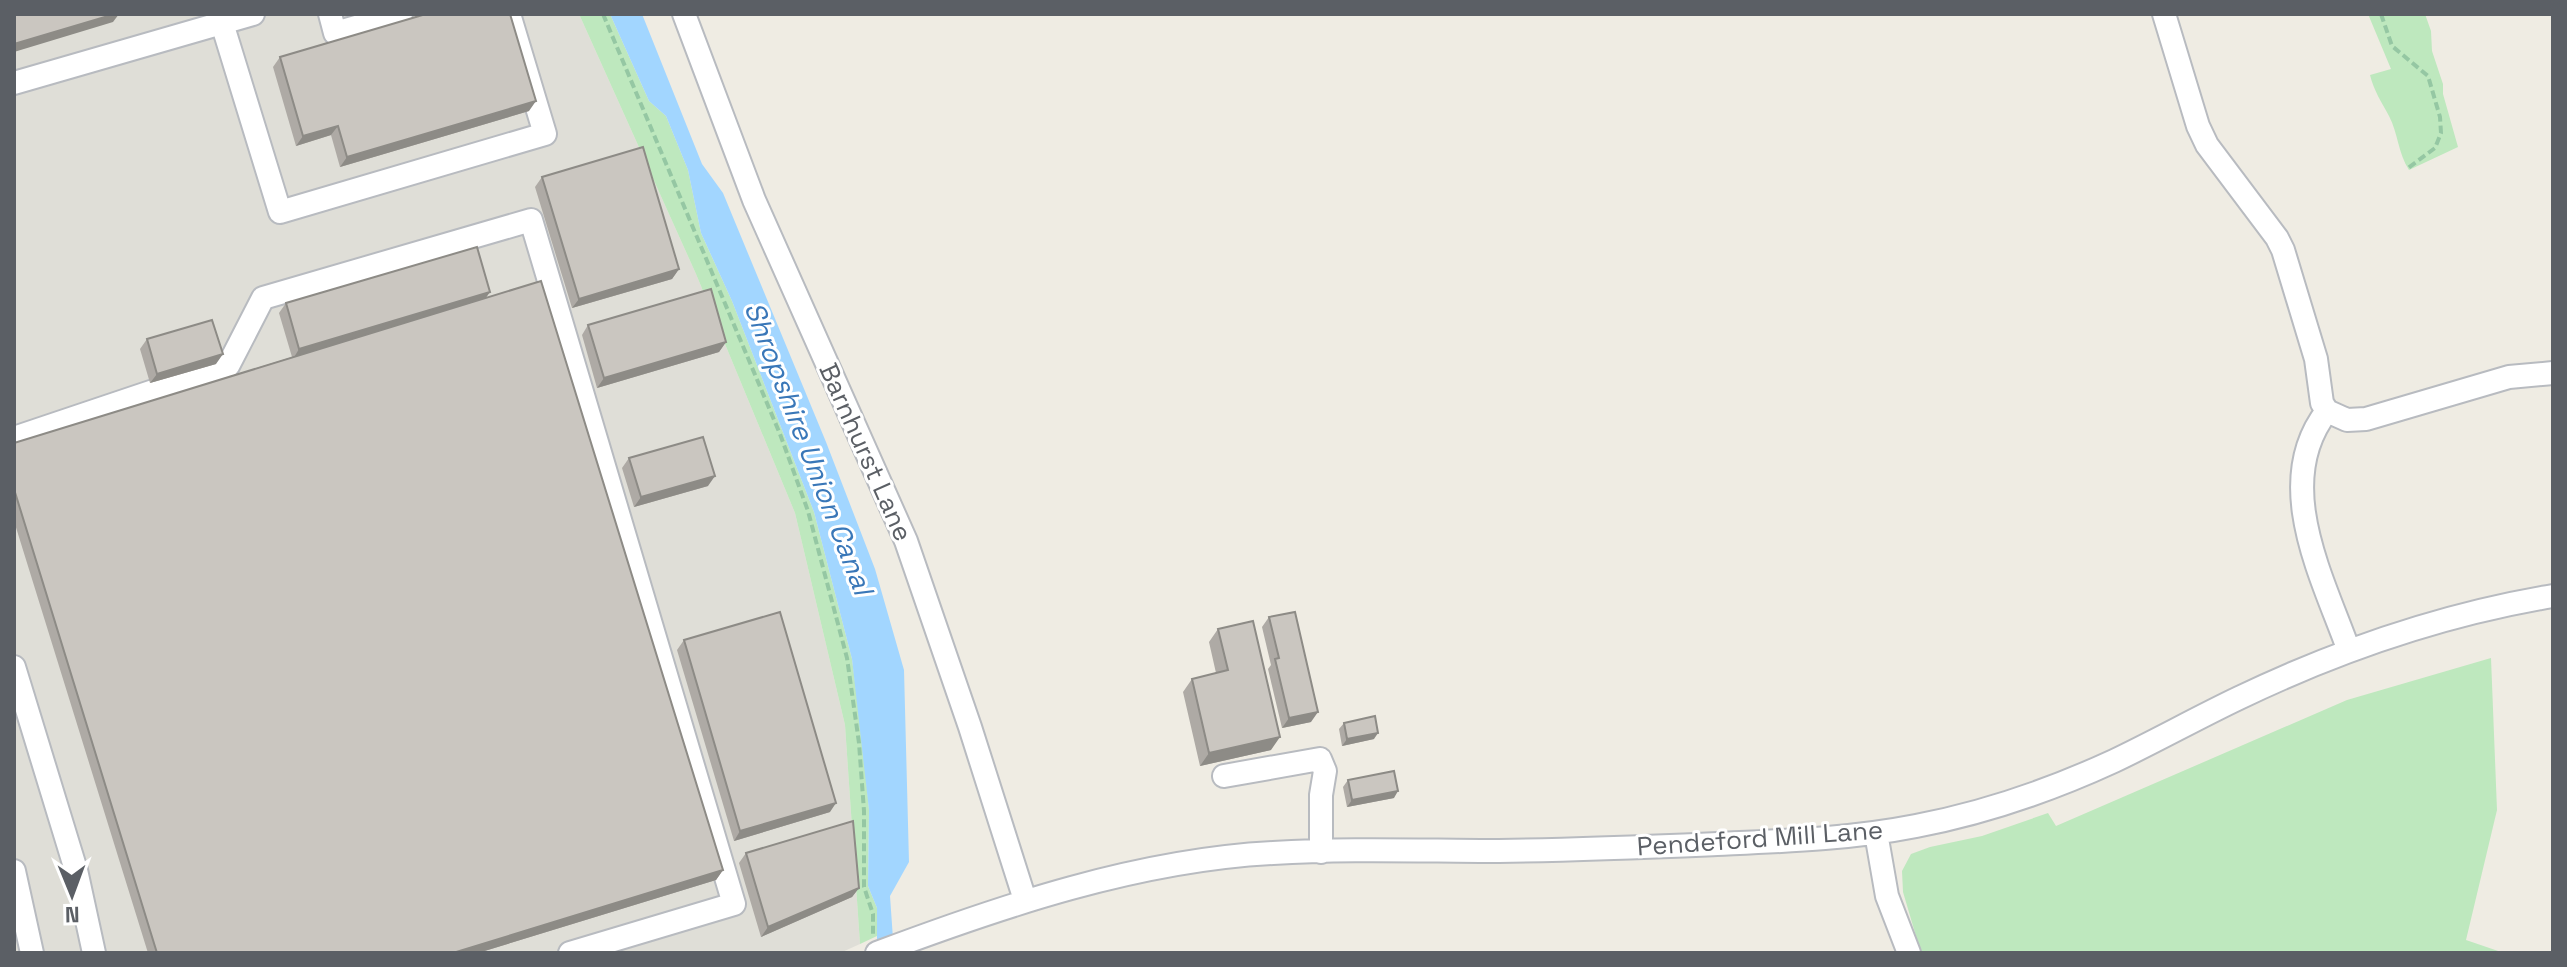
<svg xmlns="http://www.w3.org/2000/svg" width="2567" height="967" font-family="'Space Grotesk',sans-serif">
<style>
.industrial{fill:#dfded7}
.green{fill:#bee8be}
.water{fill:#a2d6ff}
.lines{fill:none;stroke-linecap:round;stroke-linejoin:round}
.minor-casing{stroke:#b8bbc0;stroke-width:26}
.path{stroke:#95c7a3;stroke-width:4;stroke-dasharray:8 4;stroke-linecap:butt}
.minor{stroke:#fff;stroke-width:22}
.wall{fill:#aeaaa5}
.shaded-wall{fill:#8d8b86}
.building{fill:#cac6c0;stroke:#8d8b86;stroke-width:2}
.labels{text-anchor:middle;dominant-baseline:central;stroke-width:6;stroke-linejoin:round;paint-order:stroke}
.street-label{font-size:26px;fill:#5b5f65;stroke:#fff}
.water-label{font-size:28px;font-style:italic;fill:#3977b8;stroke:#fff}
</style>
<rect width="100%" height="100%" fill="#efece3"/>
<path class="industrial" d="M 14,14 L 579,14 L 696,274 L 795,513 L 845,725 L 860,944 L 840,953 L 14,953 Z"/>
<path class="green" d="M 579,14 L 610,14 L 649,101 L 666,116 L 688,170 L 701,233 L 732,301 L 814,512 L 852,659 L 863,743 L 869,810 L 868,886 L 877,908 L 877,936 L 860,944 L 845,725 L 795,513 L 696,274 Z
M 2368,14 L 2425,14 L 2431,31 L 2432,51 L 2443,84 L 2443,94 L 2458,147 L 2409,170 C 2398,153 2398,133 2389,116 C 2381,101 2374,91 2370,75 L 2391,69 Z
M 2491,658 L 2497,810 L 2466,940 L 2504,953 L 1921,953 L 1903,892 L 1902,871 L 1911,854 L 1930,847 L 1982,836 L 2048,813 L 2056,826 L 2347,700 Z"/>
<path class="water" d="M 610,14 L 642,14 L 702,164 L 723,193 L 826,442 L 875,569 L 904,670 L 909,862 L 890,896 L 894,953 L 877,953 L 877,908 L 868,886 L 869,810 L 852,659 L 814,512 L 732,301 L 701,233 L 688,170 L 666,116 L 649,101 Z"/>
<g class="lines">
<defs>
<path id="minor" d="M 330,14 L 335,33 L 401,14
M 684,14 L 754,200 L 906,541 L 970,727 L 1025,900
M 2164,14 L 2198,126 L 2207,145 L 2277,238 L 2283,250 L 2316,359 L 2322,403 L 2327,411 C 2271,483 2323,578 2349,651
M 222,23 L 280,212 L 545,134 L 509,14
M 14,83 L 253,14
M 2327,411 L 2347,420 L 2366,419 L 2509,377 L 2553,373
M 14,438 L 228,366 L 263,298 L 531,220 L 734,904 L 570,953
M 14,667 L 76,870 L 94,953
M 1224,776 L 1320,759 L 1325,771 L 1321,795 L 1321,852
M 1876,833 L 1887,896 L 1909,953
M 14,871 L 32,953
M 877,953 C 1002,906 1138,860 1273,853 C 1348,848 1424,851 1499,851 C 1572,850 1644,847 1717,844 C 1784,841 1850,839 1916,826 C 1985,813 2051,790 2114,761 C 2156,741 2197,718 2239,698 C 2337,651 2445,614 2553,596"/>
</defs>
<use href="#minor" class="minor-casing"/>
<path class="path" d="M 603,14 L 780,434 L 808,511 L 847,658 L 859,743 L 864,811 L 864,887 L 873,914 L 873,935
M 2381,14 L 2392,46 L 2428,76 L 2440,117 L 2441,133 L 2435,148 L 2408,168"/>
<use href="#minor" class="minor"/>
</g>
<path class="wall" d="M 280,57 L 529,111 L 340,167 L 331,135 L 296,146 L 273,67 Z
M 542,177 L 679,269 L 672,279 L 572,308 L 535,187 Z
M 487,297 L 723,870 L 716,880 L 478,953 L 148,953 L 14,521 L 14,443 L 292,357 L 279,313 L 286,303 Z
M 588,325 L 726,342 L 719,352 L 597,388 L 582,335 Z
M 147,339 L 216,364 L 150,383 L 140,349 Z
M 629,458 L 708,486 L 634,507 L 622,468 Z
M 1269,617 L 1311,722 L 1282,728 L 1268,669 L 1271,665 L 1262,627 Z
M 1218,629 L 1271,750 L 1200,766 L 1183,692 L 1192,679 L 1216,673 L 1209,642 Z
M 684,640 L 830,812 L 734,841 L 677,650 Z
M 1344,723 L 1374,739 L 1342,746 L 1339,729 Z
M 1348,780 L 1394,798 L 1347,807 L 1343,787 Z
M 746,853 L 859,888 L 852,897 L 761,937 L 739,863 Z"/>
<path class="shaded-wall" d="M 115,14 L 119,14 L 113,22 L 14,52 L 14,44 Z
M 536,101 L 529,111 L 340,167 L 347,157 Z
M 338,126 L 331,135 L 296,146 L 303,136 Z
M 679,269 L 672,279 L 572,308 L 579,299 Z
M 490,292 L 483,302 L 293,359 L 299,349 Z
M 726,342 L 719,352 L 597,388 L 604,378 Z
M 223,354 L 216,364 L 150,383 L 157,374 Z
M 715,476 L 708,486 L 634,507 L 641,497 Z
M 1318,712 L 1311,722 L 1282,728 L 1289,718 Z
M 1378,733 L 1374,739 L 1342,746 L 1347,739 Z
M 1280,737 L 1271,750 L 1200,766 L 1209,753 Z
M 1398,791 L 1394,798 L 1347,807 L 1352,800 Z
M 836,803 L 830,812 L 734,841 L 740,831 Z
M 723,870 L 716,880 L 478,953 L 453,953 Z
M 859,888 L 852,897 L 761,937 L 768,927 Z"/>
<path class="building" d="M 14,14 L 115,14 L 14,44 Z
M 426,14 L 510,14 L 536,101 L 347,157 L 338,126 L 303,136 L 280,57 Z
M 643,147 L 679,269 L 579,299 L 542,177 Z
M 477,247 L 490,292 L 299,349 L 286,303 Z
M 541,281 L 723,870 L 453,953 L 157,953 L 14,489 L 14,443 Z
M 711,289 L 726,342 L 604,378 L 588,325 Z
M 212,320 L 223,354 L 157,374 L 147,339 Z
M 703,437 L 715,476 L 641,497 L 629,458 Z
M 780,612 L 836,803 L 740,831 L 684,640 Z
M 1295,612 L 1318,712 L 1289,718 L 1275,659 L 1279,658 L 1269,617 Z
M 1253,621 L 1280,737 L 1209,753 L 1192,679 L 1228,670 L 1218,629 Z
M 1375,716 L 1378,733 L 1347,739 L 1344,723 Z
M 1394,771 L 1398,791 L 1352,800 L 1348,780 Z
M 853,821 L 859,888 L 768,927 L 746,853 Z"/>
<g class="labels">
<g class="street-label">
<text transform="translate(866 452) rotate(66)">Barnhurst Lane</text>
<text transform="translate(1760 838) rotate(-4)">Pendeford Mill Lane</text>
</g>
<g class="water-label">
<text transform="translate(809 448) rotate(69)">Shropshire Union Canal</text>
</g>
</g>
<rect width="2567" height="967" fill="none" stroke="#5b5f65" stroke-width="32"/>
<g transform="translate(72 895) rotate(179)" stroke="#ffffff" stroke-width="6" paint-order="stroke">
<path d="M0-6L14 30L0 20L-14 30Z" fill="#5b5f65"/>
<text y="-12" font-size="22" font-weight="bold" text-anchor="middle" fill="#5b5f65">N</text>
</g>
</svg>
